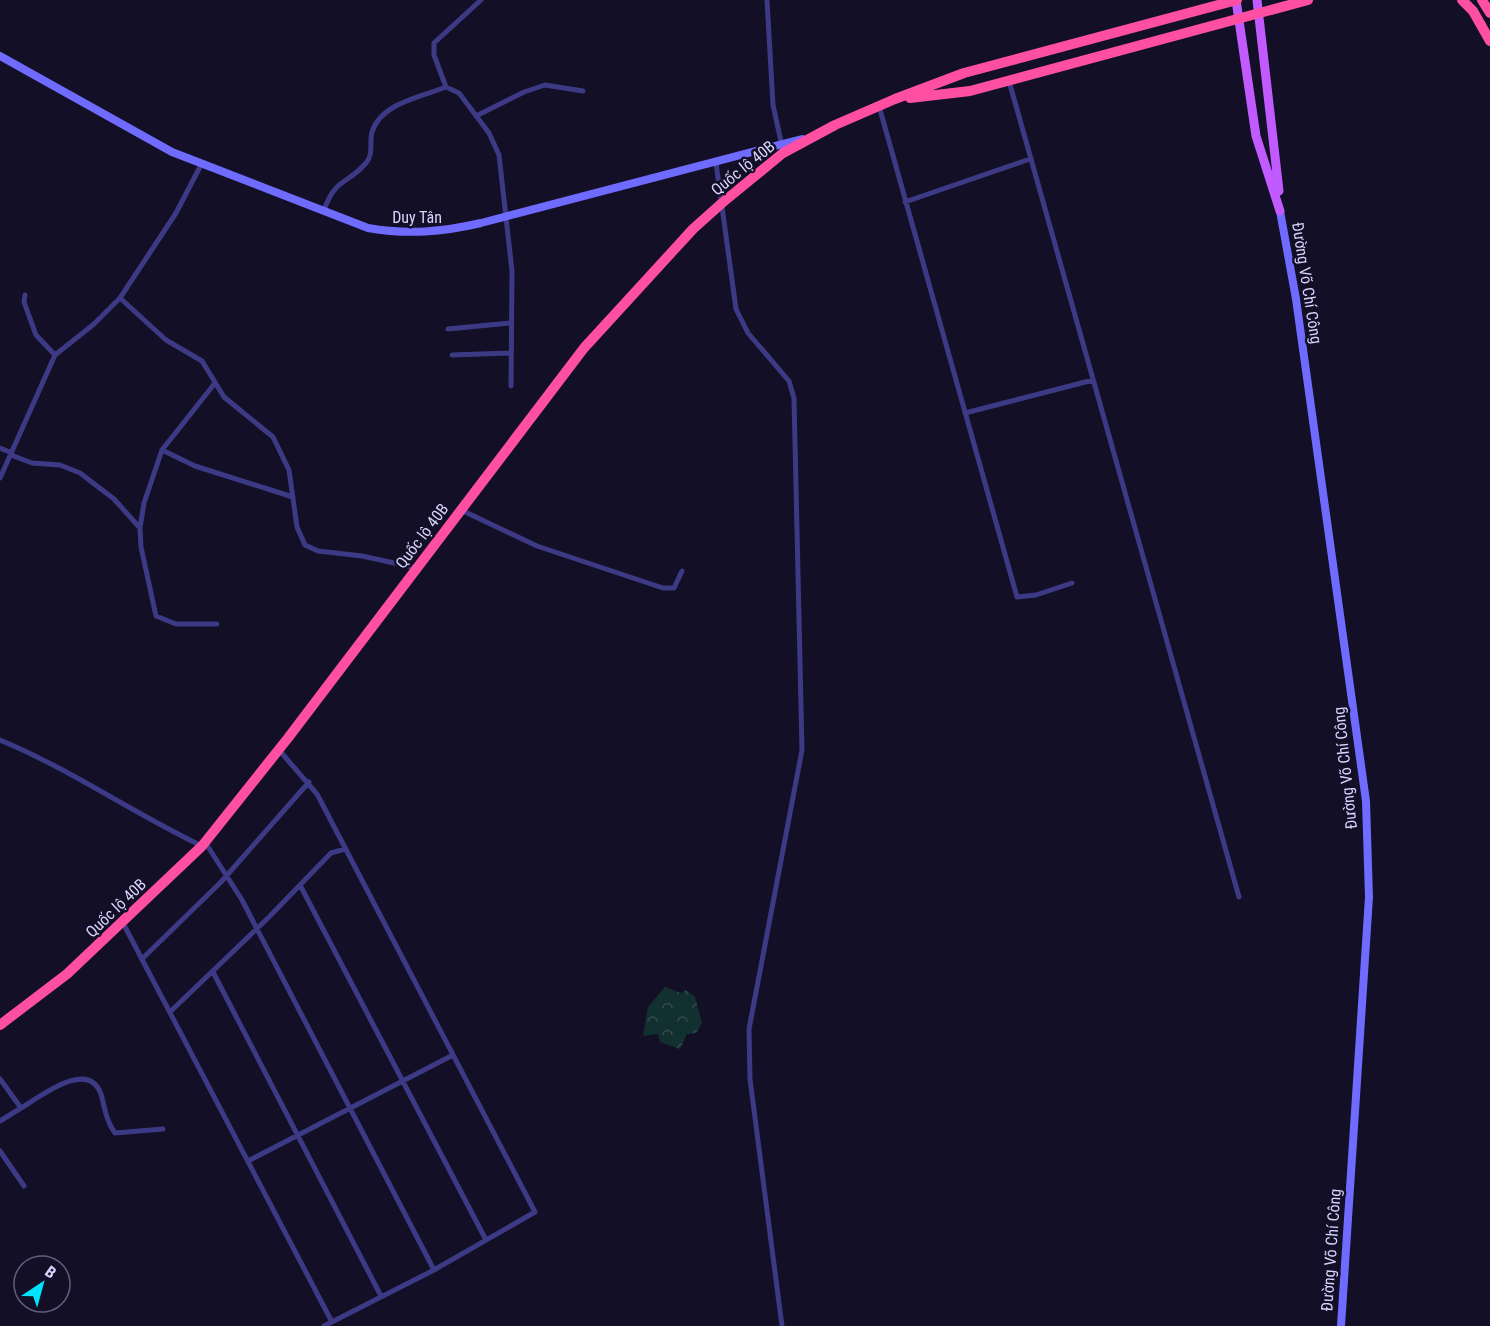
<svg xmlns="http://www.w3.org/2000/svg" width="1490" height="1326" font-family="'Roboto Condensed',sans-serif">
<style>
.forest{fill:url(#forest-crowns)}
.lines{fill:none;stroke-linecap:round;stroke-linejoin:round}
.street{stroke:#3d3a85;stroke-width:5}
.secondary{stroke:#6f6bff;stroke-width:8}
.primary{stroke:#c25bff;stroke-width:9}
.highway{stroke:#ff4fa3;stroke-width:10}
.labels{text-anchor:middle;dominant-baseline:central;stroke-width:5;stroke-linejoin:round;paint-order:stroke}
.street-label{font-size:16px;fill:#d9d4ff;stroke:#130f26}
</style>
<defs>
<pattern id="forest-crowns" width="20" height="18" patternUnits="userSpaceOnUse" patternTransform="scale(1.5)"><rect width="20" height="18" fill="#12302f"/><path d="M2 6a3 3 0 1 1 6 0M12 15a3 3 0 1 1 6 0" fill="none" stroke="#344d4e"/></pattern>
</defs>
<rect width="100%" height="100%" fill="#130f26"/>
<path class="forest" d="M 665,987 L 681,993 L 686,990 L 695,997 L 702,1023 L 696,1033 L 687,1034 L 680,1049 L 660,1042 L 658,1034 L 643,1036 L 648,1007 Z"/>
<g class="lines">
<path class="street" d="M 767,0 L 773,105 L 782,146
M 1009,81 L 1239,897
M 446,87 L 434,55 L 434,43 L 481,0
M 879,106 L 1017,597 L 1036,595 L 1072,583
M 476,116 L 524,92 L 545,85 L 583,91
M 716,163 L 736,309 L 748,333 L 789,381 L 794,398 L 802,750 L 749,1029 L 750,1079 L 782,1326
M 905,202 L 1030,159
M 324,210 C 336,177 346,186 366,163 C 374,154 369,143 372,132 C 381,103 421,97 446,87 L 459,93 L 489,133 L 499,155 L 512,271 L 511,386
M 25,295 L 24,302 L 36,335 L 55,355
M 120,298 L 166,340 L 202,361 L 224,397 L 273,437 L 289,470 L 297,527 L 305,545 L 318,551 L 362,556 L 417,568
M 448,329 L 510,323
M 452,355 L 510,353
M 215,383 L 162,450 L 144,503 L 140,528 L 141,547 L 156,616 L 176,624 L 217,624
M 965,413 L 1093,380
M 0,448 L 12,453
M 162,450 L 195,466 L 293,497
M 11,455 L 32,463 L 60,465 L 80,473 L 114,499 L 140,528
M 0,478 L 55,355 L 94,324 L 120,298 L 176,213 L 202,163
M 461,510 L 537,546 L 663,588 L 674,588 L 682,571
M 0,740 C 70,769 133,813 202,846
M 279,750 L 317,794 L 535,1212 L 434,1270 L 324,1326
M 205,842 L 242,900 L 434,1270
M 300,885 L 486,1240
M 123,923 L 332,1322
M 142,959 L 221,882 L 309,782
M 213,972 L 381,1296
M 170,1012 L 269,917 L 331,853 L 345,849
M 0,1079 L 21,1108 L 0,1121
M 21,1108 C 40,1097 88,1058 101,1094 C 105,1108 106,1121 115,1133 L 163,1129
M 0,1151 L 24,1186
M 248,1161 L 453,1055"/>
<path class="secondary" d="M 0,56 L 172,152 L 368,228 C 408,235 442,232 481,223 L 802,139
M 1280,211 L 1296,299 L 1366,801 L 1369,897 L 1341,1326"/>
<path class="primary" d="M 1236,0 L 1256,136 L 1280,211
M 1257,0 L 1279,191"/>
<path class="highway" d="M 1462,0 L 1473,11 L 1490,41
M 1482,0 L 1490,13
M 910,98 L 970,91 L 1308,0
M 0,1025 L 67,974 L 202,846 L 288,738 L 584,348 L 693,229 L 722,203 L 783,153 L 835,125 L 895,99 L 964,73 L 1237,0"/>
</g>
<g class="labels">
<g class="street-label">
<text transform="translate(743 168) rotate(-39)">Quốc lộ 40B</text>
<text x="417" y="217">Duy Tân</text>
<text transform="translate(1307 283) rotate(81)">Đường Võ Chí Công</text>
<text transform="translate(422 536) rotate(-53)">Quốc lộ 40B</text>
<text transform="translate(1345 768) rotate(-96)">Đường Võ Chí Công</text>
<text transform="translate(116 908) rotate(-44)">Quốc lộ 40B</text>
<text transform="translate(1331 1250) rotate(-86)">Đường Võ Chí Công</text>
</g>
</g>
<g transform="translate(42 1284) rotate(36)"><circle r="28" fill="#130f26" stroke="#625e7d" stroke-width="1.5"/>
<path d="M0-4.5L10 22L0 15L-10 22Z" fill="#00e5ff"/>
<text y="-9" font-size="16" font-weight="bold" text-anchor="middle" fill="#d9d4ff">B</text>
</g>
</svg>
